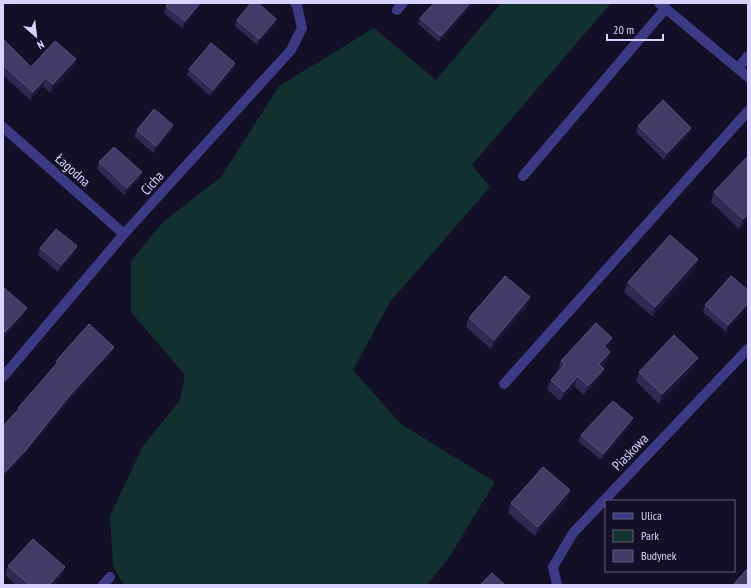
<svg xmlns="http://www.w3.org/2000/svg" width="751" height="588" font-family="'PT Sans Narrow',sans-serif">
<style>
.green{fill:#12302f}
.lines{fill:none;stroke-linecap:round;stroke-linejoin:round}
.minor{stroke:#3d3a85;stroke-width:10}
.wall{fill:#312854}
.shaded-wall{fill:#1d163a}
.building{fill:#433a66;stroke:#5a527e}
.labels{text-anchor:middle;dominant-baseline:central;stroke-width:4;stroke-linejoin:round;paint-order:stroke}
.street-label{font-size:14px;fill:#d9d4ff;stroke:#130f26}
</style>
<rect width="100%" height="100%" fill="#130f26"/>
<path class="green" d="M 501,3 L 611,3 L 472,165 L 490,187 L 390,302 L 353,370 L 401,424 L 495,482 L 450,556 L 427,585 L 124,585 L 113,566 L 110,516 L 143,446 L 180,400 L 185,375 L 131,312 L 131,261 L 162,223 L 221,177 L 279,86 L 374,28 L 436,80 Z"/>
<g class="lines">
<path class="minor" d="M 659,3 L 748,77
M 397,10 L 403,3
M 738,68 L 748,56
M 3,127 L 124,234
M 523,176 L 666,8
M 3,377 L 124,234 L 291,50 L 302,28 L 297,5 L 295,3
M 504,384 L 748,111
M 103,585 L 110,577
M 557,585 L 553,567 L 573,533 L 748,349"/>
</g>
<path class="wall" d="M 169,3 L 202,3 L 182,28 L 164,13 L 166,6 Z
M 434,3 L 474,3 L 439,42 L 418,24 L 420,18 Z
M 276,19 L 274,25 L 257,45 L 235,26 L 237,20 Z
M 3,39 L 31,67 L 76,59 L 73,68 L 50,93 L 43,86 L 30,100 L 3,75 Z
M 235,63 L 233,70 L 210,96 L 187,75 L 189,69 Z
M 173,125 L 171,131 L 153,153 L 134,136 L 137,130 Z
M 638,126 L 691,128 L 689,134 L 664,160 L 636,132 Z
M 99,162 L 142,172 L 139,179 L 124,195 L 97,169 Z
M 714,192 L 748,219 L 739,229 L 711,202 Z
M 77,246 L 75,252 L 58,272 L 38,255 L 40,248 Z
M 698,259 L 695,269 L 652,316 L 624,292 L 628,282 Z
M 3,287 L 24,314 L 3,338 Z
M 748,290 L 726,332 L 703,312 L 705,305 Z
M 530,297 L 527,306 L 491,349 L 466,327 L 469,318 Z
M 612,338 L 609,347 L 607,349 L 607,361 L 602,367 L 600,378 L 584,395 L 574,386 L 560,401 L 547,389 L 551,380 L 558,371 L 558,370 L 561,361 Z
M 694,367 L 659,404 L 636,381 L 639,372 Z
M 633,418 L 631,425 L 601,460 L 578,441 L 581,435 Z
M 570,490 L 567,499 L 535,536 L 508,513 L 511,503 Z
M 8,566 L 65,567 L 61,577 L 54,585 L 16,585 L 5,575 Z"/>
<path class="shaded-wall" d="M 200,3 L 202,3 L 182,28 L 185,21 Z
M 470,3 L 474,3 L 439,42 L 441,36 Z
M 276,19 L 274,25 L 257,45 L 259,39 Z
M 76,59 L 73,68 L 50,93 L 53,84 Z
M 235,63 L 233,70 L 210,96 L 213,90 Z
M 46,78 L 43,86 L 30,100 L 33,92 Z
M 173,125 L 171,131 L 153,153 L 156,146 Z
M 691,128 L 689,134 L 664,160 L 667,153 Z
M 142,172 L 139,179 L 124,195 L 127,188 Z
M 748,214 L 748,219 L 739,229 L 743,219 Z
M 77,246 L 75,252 L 58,272 L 61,265 Z
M 698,259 L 695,269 L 652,316 L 655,307 Z
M 530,297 L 527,306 L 491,349 L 494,340 Z
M 748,303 L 748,306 L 726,332 L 728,325 Z
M 27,308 L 24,314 L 3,338 L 5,332 Z
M 612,338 L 609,347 L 601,355 L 604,346 Z
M 114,347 L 112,353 L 68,402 L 23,457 L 3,478 L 3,474 L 70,395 Z
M 610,352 L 607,361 L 596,373 L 599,364 Z
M 698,358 L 694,367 L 659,404 L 662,394 Z
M 604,369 L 600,378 L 584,395 L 588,386 Z
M 578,376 L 574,386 L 560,401 L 564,392 Z
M 633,418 L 631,425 L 601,460 L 603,454 Z
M 570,490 L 567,499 L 535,536 L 538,527 Z
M 65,567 L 61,577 L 54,585 L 49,585 Z"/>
<path class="building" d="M 169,3 L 200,3 L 185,21 L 166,6 Z
M 251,3 L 258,3 L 276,19 L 259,39 L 237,20 Z
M 434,3 L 470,3 L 441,36 L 420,18 Z
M 3,39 L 31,67 L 55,41 L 76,59 L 53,84 L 46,78 L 33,92 L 4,66 L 3,67 Z
M 211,43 L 235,63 L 213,90 L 189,69 Z
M 663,100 L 691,128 L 667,153 L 638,126 Z
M 154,109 L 173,125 L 156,146 L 137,130 Z
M 114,147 L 142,172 L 127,188 L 99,162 Z
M 748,156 L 748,214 L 743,219 L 714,192 Z
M 56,229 L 77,246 L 61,265 L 40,248 Z
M 670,235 L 698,259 L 655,307 L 628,282 Z
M 505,276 L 530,297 L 494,340 L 469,318 Z
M 731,276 L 748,290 L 748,303 L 728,325 L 705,305 Z
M 3,287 L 27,308 L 5,332 L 3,330 Z
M 596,323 L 612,338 L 604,346 L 610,352 L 599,364 L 604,369 L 588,386 L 578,376 L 564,392 L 551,380 L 565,364 L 561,361 Z
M 89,324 L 114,347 L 70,395 L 25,451 L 3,474 L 3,426 L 19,409 L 18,408 L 58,362 L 56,361 Z
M 674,335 L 698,358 L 662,394 L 639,372 Z
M 613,401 L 633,418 L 603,454 L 581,435 Z
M 543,467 L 570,490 L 538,527 L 511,503 Z
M 33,539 L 65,567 L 49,585 L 30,585 L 8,566 Z
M 748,568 L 748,585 L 733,585 Z
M 492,573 L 505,585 L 480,585 Z"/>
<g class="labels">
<g class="street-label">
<text transform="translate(73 170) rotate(42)">Łagodna</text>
<text transform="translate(152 183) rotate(-48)">Cicha</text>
<text transform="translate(630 452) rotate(-46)">Piaskowa</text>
</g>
</g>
<rect width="751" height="588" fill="none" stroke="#d9d4ff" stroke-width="8"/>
<rect x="605" y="500" width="130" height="72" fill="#130f26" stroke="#625e7d"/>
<rect x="613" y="513" width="20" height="6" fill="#3d3a85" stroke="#625e7d"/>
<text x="641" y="520" font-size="12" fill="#d9d4ff">Ulica</text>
<rect x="613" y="530" width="20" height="12" fill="#12302f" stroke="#625e7d"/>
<text x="641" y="540" font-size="12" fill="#d9d4ff">Park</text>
<rect x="613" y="550" width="20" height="12" fill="#433a66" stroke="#625e7d"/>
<text x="641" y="560" font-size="12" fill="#d9d4ff">Budynek</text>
<g transform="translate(36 36) rotate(152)" stroke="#130f26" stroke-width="3" paint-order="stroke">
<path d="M0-3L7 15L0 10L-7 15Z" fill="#d9d4ff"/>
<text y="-6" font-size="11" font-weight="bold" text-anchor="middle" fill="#d9d4ff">N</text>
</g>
<path d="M607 34v6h56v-6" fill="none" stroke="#d9d4ff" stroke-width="2"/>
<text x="613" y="34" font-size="12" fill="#d9d4ff" stroke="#130f26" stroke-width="3" paint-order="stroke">20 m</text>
</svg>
